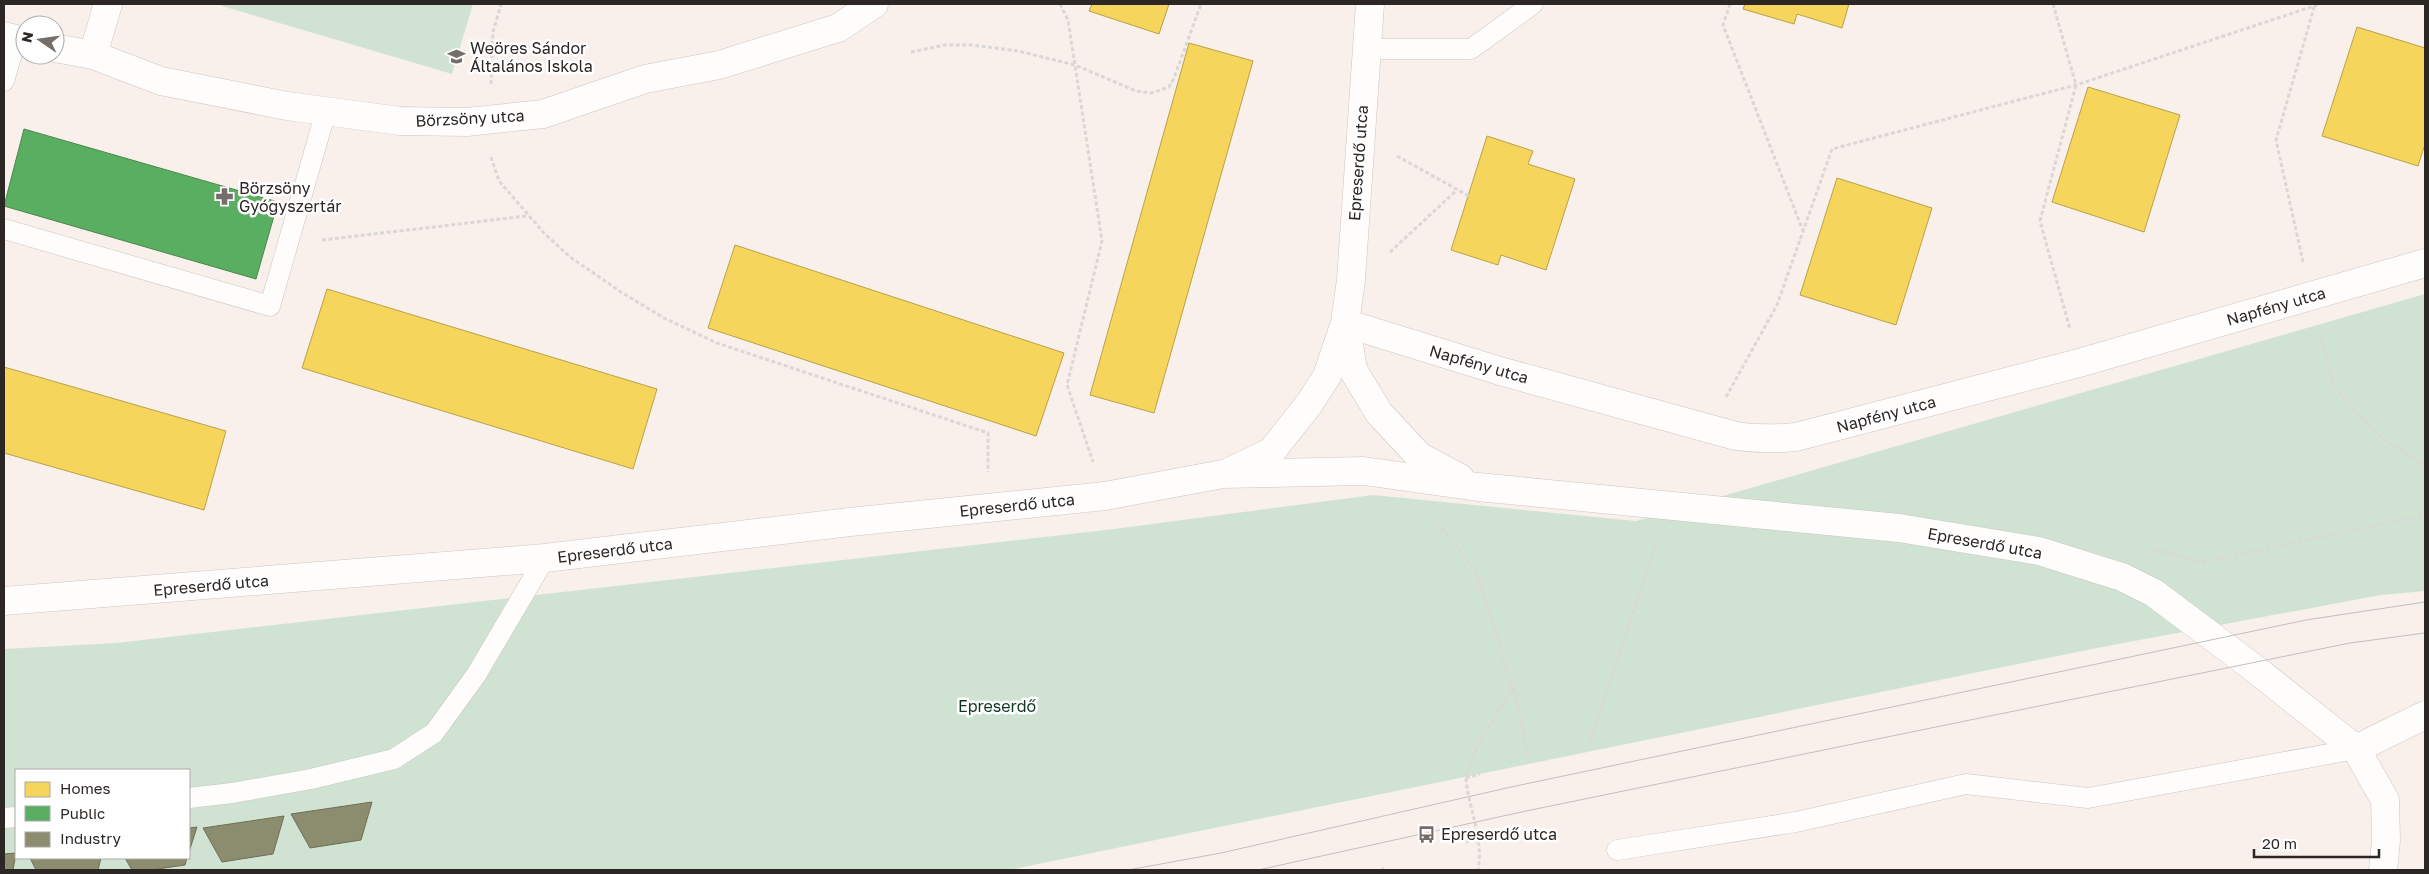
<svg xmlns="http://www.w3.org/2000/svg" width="2429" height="874" font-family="'Golos Text',sans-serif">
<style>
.green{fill:#d0e3d3;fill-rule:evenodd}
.homes{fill:#f6d55c;stroke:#b9a14b}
.public{fill:#5aae61;stroke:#4c864f}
.industry{fill:#8c8c6e;stroke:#6f6e58}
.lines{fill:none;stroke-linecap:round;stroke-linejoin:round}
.lane-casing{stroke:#ccc5c2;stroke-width:21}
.street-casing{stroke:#ccc5c2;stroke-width:29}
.secondary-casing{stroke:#ccc5c2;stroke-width:29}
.primary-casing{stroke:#ccc5c2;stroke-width:29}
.path{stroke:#dad7d6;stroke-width:3;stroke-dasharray:4 2.5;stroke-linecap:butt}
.lane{stroke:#fefdfc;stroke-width:20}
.street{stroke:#fefdfc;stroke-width:28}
.secondary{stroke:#fefdfc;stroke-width:28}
.primary{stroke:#fefdfc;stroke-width:28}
.tram{stroke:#c2c0be;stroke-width:1}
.labels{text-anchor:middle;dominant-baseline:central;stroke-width:5;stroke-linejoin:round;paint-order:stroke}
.poi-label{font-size:16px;fill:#2c2724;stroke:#fff;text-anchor:start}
.street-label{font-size:16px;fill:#2c2724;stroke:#fff}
.park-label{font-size:16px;fill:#0f3722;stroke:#fff}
</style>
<rect width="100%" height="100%" fill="#f9f0ec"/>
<path class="green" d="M 223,4 L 473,4 L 452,74 L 222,6 Z
M 2425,294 L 2425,591 L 2381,595 L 2097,648 L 1009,870 L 4,870 L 4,649 L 116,643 L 1114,529 L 1373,495 L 1636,521 ZM 16,770 L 189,770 L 189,858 L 16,858 Z"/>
<path class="homes" d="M 1092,4 L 1169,4 L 1159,34 L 1089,11 Z
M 1745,4 L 1849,4 L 1842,28 L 1797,14 L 1794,24 L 1743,9 Z
M 2357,27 L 2425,48 L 2425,144 L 2418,166 L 2322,136 Z
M 1189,43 L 1253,61 L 1154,413 L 1090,395 Z
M 2088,87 L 2180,115 L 2144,232 L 2052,202 Z
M 1487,136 L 1533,151 L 1528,164 L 1575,179 L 1546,270 L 1501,255 L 1498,265 L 1451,250 Z
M 1837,178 L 1932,208 L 1896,325 L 1800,295 Z
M 735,245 L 1064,353 L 1036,436 L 708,328 Z
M 327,289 L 657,389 L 633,469 L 302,368 Z
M 4,367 L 226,431 L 204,510 L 4,453 Z"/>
<path class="public" d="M 24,129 L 278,202 L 256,279 L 4,206 Z"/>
<path class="industry" d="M 372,802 L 361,840 L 310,848 L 291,814 Z
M 284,816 L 273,854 L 222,862 L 203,828 Z
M 197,827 L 189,852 L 189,828 Z
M 16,853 L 13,870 L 4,870 L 4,854 Z
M 30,858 L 101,858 L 98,870 L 36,870 Z
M 125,858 L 187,858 L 185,865 L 151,870 L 132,870 Z"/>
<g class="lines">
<defs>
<path id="lane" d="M 1366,49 L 1471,49 L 1533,4
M 4,81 L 16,40
M 4,229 L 270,306 L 326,111
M 189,798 L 232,793 L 311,779 L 394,759 L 434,733 L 476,675 L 545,558
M 4,818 L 16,817
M 1617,850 L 1796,822 L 1966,784 L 2088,798 L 2356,749"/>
<path id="street" d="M 4,36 L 25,41
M 55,48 L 93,55 L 161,81 L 287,106 L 400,121 L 467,122 L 543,114 L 645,79 L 719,65 L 838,28 L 874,4
M 93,55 L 108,4
M 1345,323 L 1500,371 L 1736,436 C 1756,439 1775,439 1796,437 L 2079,363 L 2425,263
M 1346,327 L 1353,370 L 1379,413 L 1419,456 L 1460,478
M 1231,471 L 1271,452 L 1309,404 L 1327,376 L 1345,323 L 1351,280 L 1370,4
M 4,601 L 545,558 L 850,522 L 1105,496 L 1223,474 L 1364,471 L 1478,487 L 1899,528 L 2039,551 L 2122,577 L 2154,593 L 2250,665 L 2356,749"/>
<path id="secondary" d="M 2356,749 L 2425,715"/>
<path id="primary" d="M 2356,749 L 2385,800 L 2386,840 L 2383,870"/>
</defs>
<use href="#lane" class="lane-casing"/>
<use href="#street" class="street-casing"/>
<use href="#secondary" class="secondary-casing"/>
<use href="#primary" class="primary-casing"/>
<path class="path" d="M 1060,4 L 1068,20 L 1102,241 L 1067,385 L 1093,462
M 1730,4 L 1723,25 L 1803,231
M 2053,4 L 2076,85 L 2040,221 L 2070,329
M 911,52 L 945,45 L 972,45 L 1018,51 L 1075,65 L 1136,91 L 1151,93 L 1169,87 L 1174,78 L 1201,4
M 491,84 L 493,32 L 501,4
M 1397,156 L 1469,196
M 491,157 L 499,181 L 544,233 L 570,257 L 621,292 L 664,318 L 717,343 L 988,433 L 988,472
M 322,240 L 527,216
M 1390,252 L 1457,190
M 2303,262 L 2276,140 L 2315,4
M 2319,331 L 2334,387 L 2376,433 L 2425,466
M 1726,397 L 1777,305 L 1832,149 L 2076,85 L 2320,4
M 1434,518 L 1475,570 L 1513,688 C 1503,705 1464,762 1466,779 C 1469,810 1484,839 1478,870
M 2152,549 L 2204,562 L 2425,515
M 1514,688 L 1528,755
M 1589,743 L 1658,540
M 1466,778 L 1480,774
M 1466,842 L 1479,839
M 1382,868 L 1383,870"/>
<use href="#lane" class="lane"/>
<use href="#street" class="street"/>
<use href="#secondary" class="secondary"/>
<use href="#primary" class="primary"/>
<path class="tram" d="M 1128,870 L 1221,853 L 1511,787 L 2306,620 L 2425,602
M 1258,870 L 1526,811 L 1975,719 L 2350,643 L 2425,633"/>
</g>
<defs>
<symbol id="school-bare" viewBox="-9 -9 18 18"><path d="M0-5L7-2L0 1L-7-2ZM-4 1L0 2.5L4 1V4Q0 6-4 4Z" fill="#746d6a" stroke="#fff" stroke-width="2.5" paint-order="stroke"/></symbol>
<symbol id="pharmacy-bare" viewBox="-9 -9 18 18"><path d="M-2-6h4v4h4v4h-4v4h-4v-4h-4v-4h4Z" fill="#746d6a" stroke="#fff" stroke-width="2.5" paint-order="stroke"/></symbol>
<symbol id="bus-bare" viewBox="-9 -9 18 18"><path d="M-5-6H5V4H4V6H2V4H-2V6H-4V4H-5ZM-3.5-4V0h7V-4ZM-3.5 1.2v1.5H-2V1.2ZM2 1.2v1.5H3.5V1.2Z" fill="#746d6a" stroke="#fff" stroke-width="2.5" paint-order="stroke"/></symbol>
</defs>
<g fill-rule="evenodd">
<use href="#school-bare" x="444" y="44" width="25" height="25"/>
<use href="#pharmacy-bare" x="212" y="184" width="25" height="25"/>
<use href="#bus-bare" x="1414" y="822" width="25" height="25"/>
</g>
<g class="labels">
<g class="poi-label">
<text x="470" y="48">Weöres Sándor<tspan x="470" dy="18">Általános Iskola</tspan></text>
<text x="239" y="188">Börzsöny<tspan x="239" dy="18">Gyógyszertár</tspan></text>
<text x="1441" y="834">Epreserdő utca</text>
</g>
<g class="street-label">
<text transform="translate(470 118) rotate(-3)">Börzsöny utca</text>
<text transform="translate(1358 163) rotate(-86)">Epreserdő utca</text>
<text transform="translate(2276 306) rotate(-16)">Napfény utca</text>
<text transform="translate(1479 364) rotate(16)">Napfény utca</text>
<text transform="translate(1886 414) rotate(-15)">Napfény utca</text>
<text transform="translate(1017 505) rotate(-6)">Epreserdő utca</text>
<text transform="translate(1985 543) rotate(10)">Epreserdő utca</text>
<text transform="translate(615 550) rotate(-7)">Epreserdő utca</text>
<text transform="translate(211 585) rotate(-5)">Epreserdő utca</text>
</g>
<g class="park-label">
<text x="997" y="706">Epreserdő</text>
</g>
</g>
<rect width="2429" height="874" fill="none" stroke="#2c2724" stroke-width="10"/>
<rect x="15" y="769" width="175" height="90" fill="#ffffff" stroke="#aba9a7"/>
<rect x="25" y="782" width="25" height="15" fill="#f6d55c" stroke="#aba9a7"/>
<text x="60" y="794" font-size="15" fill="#2c2724">Homes</text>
<rect x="25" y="806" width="25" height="15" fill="#5aae61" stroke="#aba9a7"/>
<text x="60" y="819" font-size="15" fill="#2c2724">Public</text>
<rect x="25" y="832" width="25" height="15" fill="#8c8c6e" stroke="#aba9a7"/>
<text x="60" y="844" font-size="15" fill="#2c2724">Industry</text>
<g transform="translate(40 40) rotate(283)"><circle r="24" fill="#ffffff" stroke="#aba9a7"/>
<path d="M0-4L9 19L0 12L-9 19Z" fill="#746d6a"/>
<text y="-8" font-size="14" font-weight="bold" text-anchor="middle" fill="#2c2724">N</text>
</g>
<path d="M2254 849v8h125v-8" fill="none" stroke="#2c2724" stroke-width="2.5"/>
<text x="2262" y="849" font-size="15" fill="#2c2724" stroke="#ffffff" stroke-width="4" paint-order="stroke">20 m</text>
</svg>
